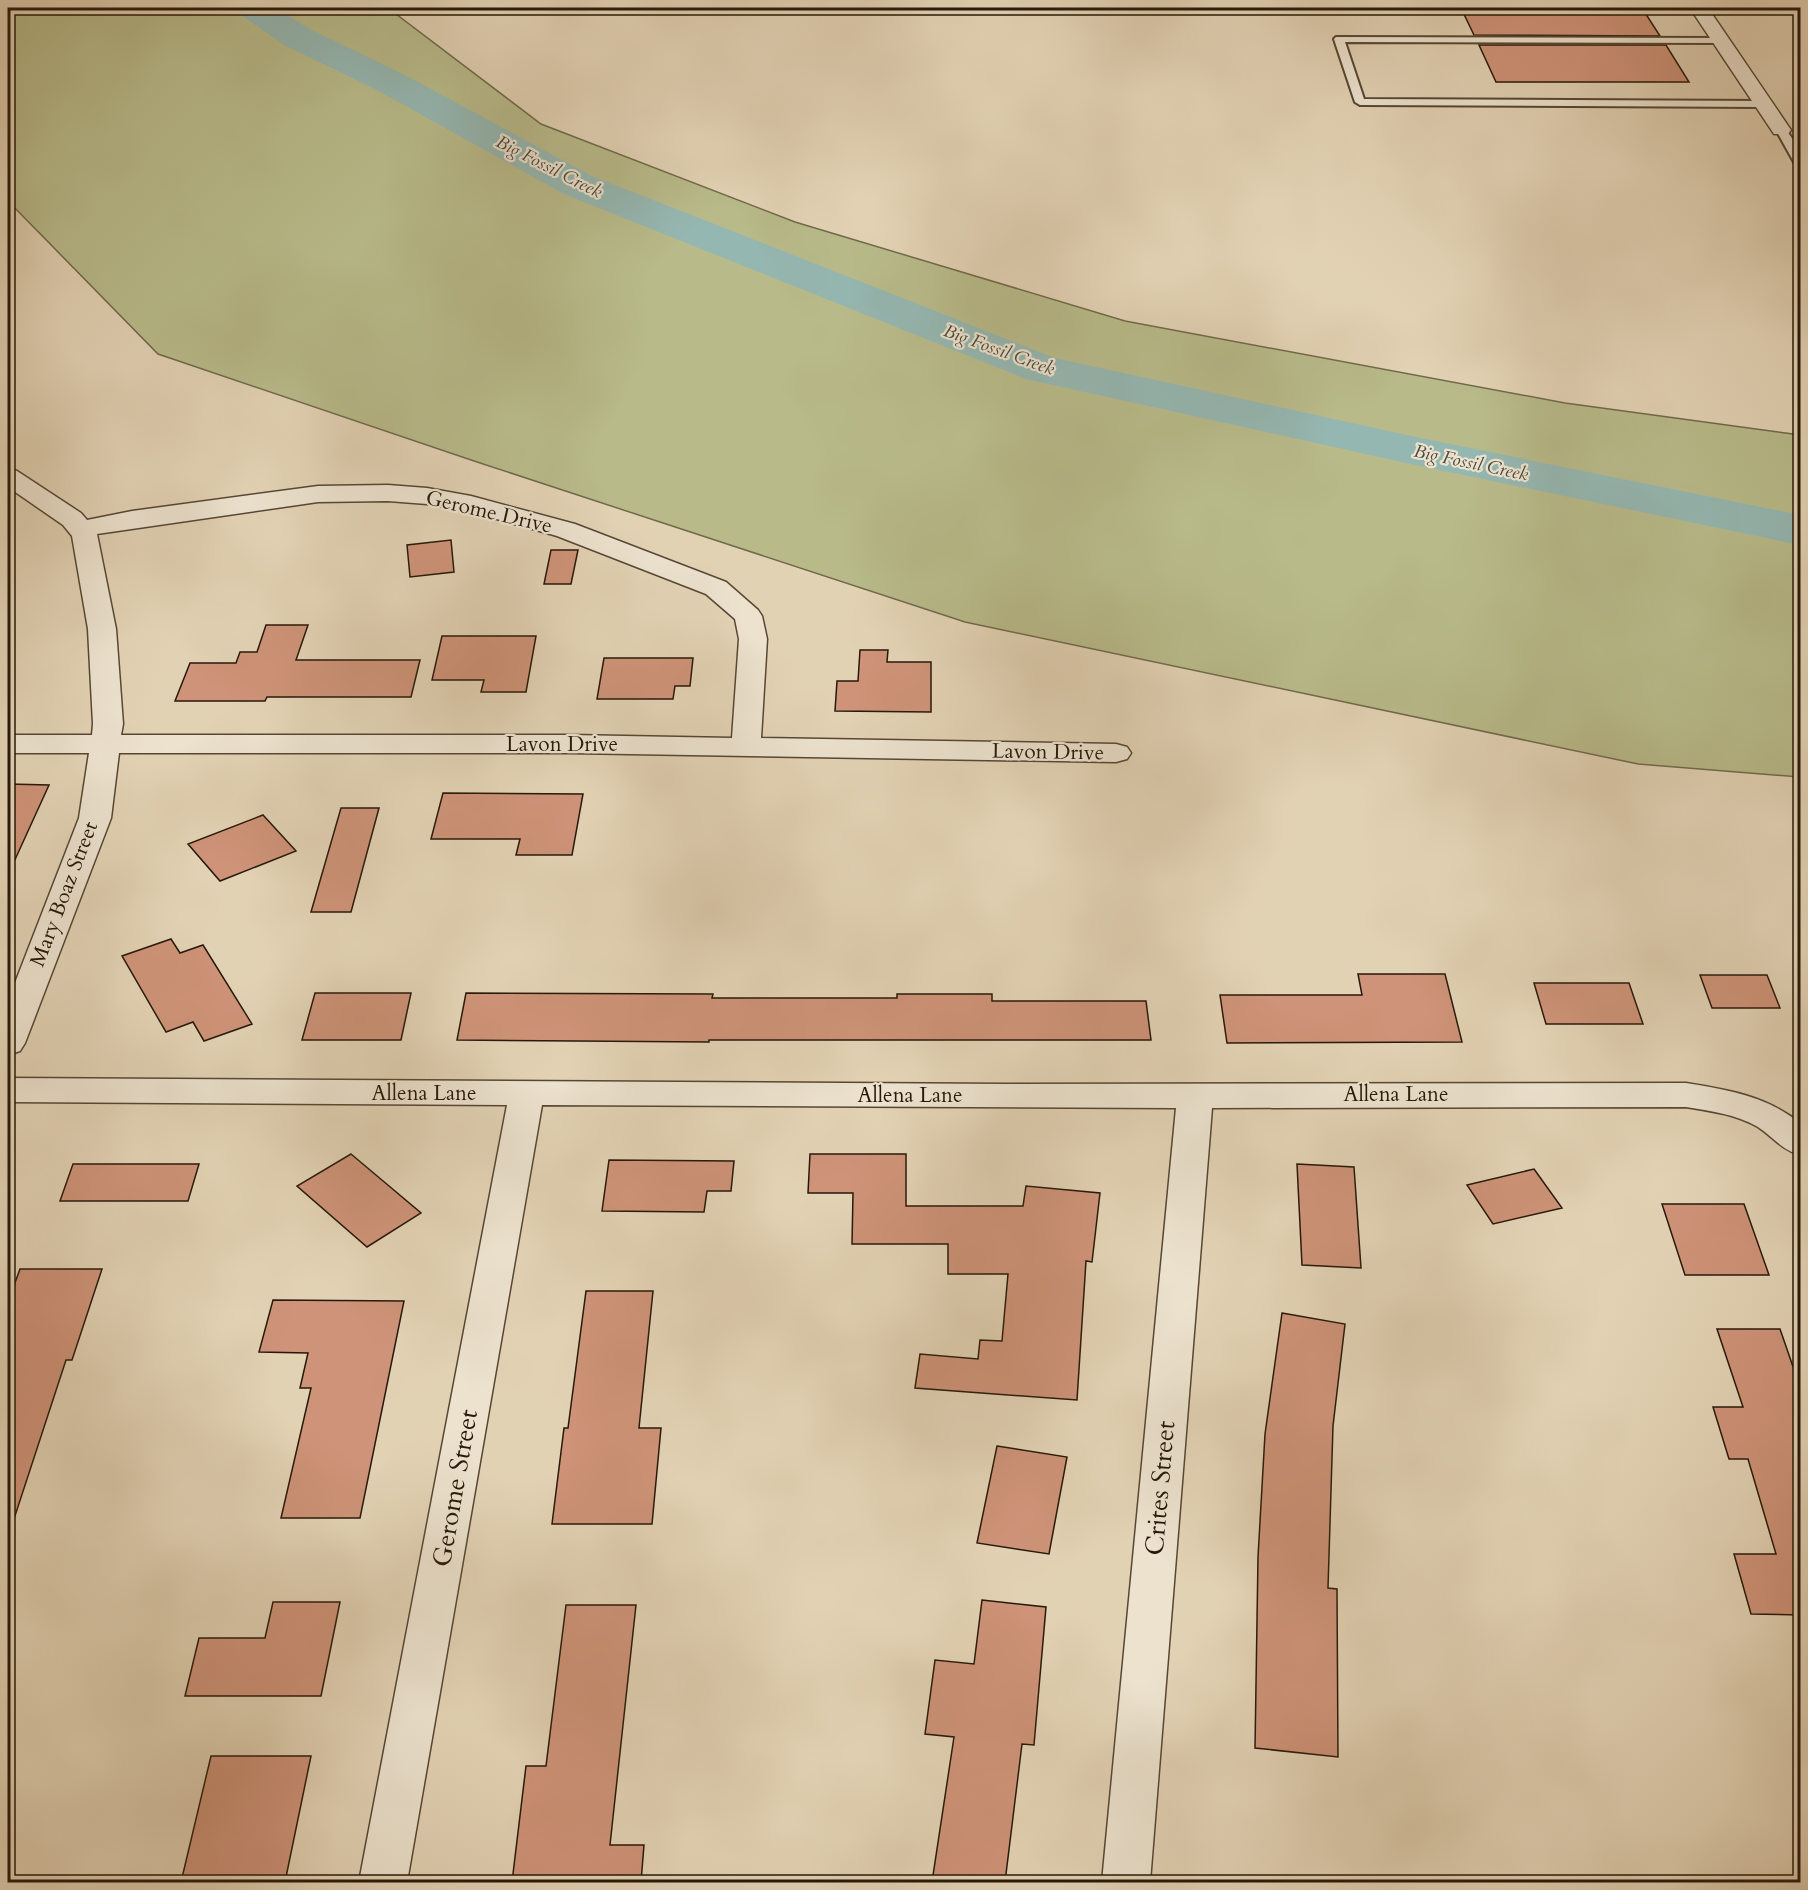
<svg xmlns="http://www.w3.org/2000/svg" width="1808" height="1890" font-family="Cardo,serif">
<style>
.green{fill:#b8ba8a;stroke:#706a4a;stroke-width:1.5}
.lines{fill:none;stroke-linecap:round;stroke-linejoin:round}
.river{fill:#95b7b1;fill-rule:evenodd}
.building{fill:#ce9378;stroke:#27190a;stroke-width:1.5}
.lane-casing{stroke:#564734;stroke-width:4}
.street-casing{stroke:#564734;stroke-width:3}
.lane{fill:#ece2ce;fill-rule:evenodd}
.street{fill:#ece2ce;fill-rule:evenodd}
.labels{text-anchor:middle;dominant-baseline:central;stroke-width:4.5;stroke-linejoin:round;paint-order:stroke}
.far-water-label{font-size:18px;font-style:italic;fill:#48483c;stroke:#ece2ce}
.street-label{font-size:21px;fill:#27190a;stroke:#ece2ce}
.near-street-label{font-size:26px;fill:#27190a;stroke:#ece2ce}
</style>
<rect width="100%" height="100%" fill="#e2d2b4"/>
<filter id="stains"><feTurbulence type="fractalNoise" baseFrequency=".00333" numOctaves="4"/><feColorMatrix values="0 0 0 0 .2 0 0 0 0 .09 0 0 0 0 .02 0 0 0 .5 -.17"/></filter>
<radialGradient id="worn" r=".72"><stop offset=".6" stop-color="#630" stop-opacity="0"/><stop offset="1" stop-color="#630" stop-opacity=".3"/></radialGradient>
<path class="green" d="M 8,8 L 388,8 L 541,124 L 795,222 L 1125,321 L 1565,403 L 1800,435 L 1800,777 L 1638,764 L 965,622 L 477,462 L 158,354 L 8,201 Z"/>
<g class="lines">
<path class="river" d="M 236,8 L 276,8 L 310,29 L 403,74 L 592,176 L 1055,358 L 1411,436 L 1800,515 L 1800,545 L 1411,464 L 1026,379 L 564,194 L 377,90 L 284,45 L 241,15 Z"/>
</g>
<path class="building" d="M 1461,8 L 1642,8 L 1660,36 L 1474,35 Z
M 1479,45 L 1666,45 L 1689,82 L 1496,82 Z
M 451,540 L 454,572 L 410,577 L 407,545 Z
M 551,550 L 578,550 L 571,584 L 544,584 Z
M 266,625 L 308,625 L 296,660 L 420,660 L 411,697 L 267,697 L 265,701 L 175,701 L 190,663 L 236,663 L 240,652 L 257,652 Z
M 442,636 L 536,636 L 526,692 L 481,692 L 484,680 L 432,680 Z
M 860,650 L 888,650 L 887,662 L 931,662 L 931,712 L 835,711 L 837,681 L 858,681 Z
M 604,658 L 693,658 L 690,686 L 675,686 L 673,699 L 597,699 Z
M 8,784 L 49,785 L 8,875 Z
M 443,793 L 583,794 L 572,855 L 516,855 L 520,839 L 431,839 Z
M 341,808 L 379,808 L 351,912 L 311,912 Z
M 263,815 L 296,851 L 220,881 L 188,844 Z
M 171,939 L 180,953 L 203,945 L 252,1024 L 204,1041 L 193,1022 L 166,1032 L 122,956 Z
M 1358,974 L 1445,974 L 1462,1042 L 1227,1043 L 1220,995 L 1362,995 Z
M 1700,975 L 1767,975 L 1780,1008 L 1712,1008 Z
M 1534,983 L 1629,983 L 1643,1024 L 1546,1024 Z
M 315,993 L 411,993 L 401,1040 L 302,1040 Z
M 466,993 L 713,994 L 712,998 L 897,998 L 897,994 L 992,994 L 992,1001 L 1146,1001 L 1151,1040 L 709,1040 L 709,1042 L 457,1040 Z
M 351,1154 L 421,1213 L 367,1247 L 297,1186 Z
M 810,1154 L 906,1154 L 906,1206 L 1023,1206 L 1026,1186 L 1100,1193 L 1092,1262 L 1086,1261 L 1077,1400 L 915,1388 L 920,1354 L 978,1359 L 980,1340 L 1002,1341 L 1008,1274 L 948,1274 L 948,1244 L 852,1244 L 853,1193 L 808,1193 Z
M 609,1160 L 734,1161 L 731,1191 L 707,1191 L 704,1212 L 602,1211 Z
M 73,1164 L 199,1164 L 188,1201 L 60,1201 Z
M 1297,1164 L 1354,1167 L 1361,1268 L 1302,1265 Z
M 1534,1169 L 1562,1208 L 1493,1224 L 1467,1185 Z
M 1662,1204 L 1744,1204 L 1769,1275 L 1685,1275 Z
M 20,1269 L 102,1269 L 72,1360 L 66,1360 L 13,1522 L 8,1521 L 8,1302 Z
M 586,1291 L 653,1291 L 639,1428 L 661,1428 L 652,1524 L 552,1524 L 564,1428 L 568,1428 Z
M 273,1300 L 404,1301 L 360,1518 L 281,1518 L 311,1388 L 300,1388 L 308,1353 L 259,1352 Z
M 1282,1313 L 1345,1324 L 1333,1426 L 1328,1588 L 1337,1589 L 1338,1757 L 1255,1748 L 1258,1557 L 1265,1434 Z
M 1717,1329 L 1780,1329 L 1800,1387 L 1800,1615 L 1751,1614 L 1734,1554 L 1776,1554 L 1748,1459 L 1729,1459 L 1713,1407 L 1743,1407 Z
M 997,1446 L 1067,1457 L 1049,1554 L 977,1543 Z
M 982,1600 L 1046,1607 L 1034,1745 L 1022,1744 L 1005,1882 L 932,1882 L 954,1737 L 925,1734 L 935,1660 L 974,1664 Z
M 273,1602 L 340,1602 L 321,1696 L 185,1696 L 199,1638 L 265,1638 Z
M 566,1605 L 636,1605 L 610,1845 L 644,1845 L 641,1882 L 512,1882 L 526,1766 L 546,1766 Z
M 211,1756 L 311,1756 L 285,1882 L 181,1882 Z"/>
<g class="lines">
<defs>
<path id="lane" d="M 1336,37 L 1722,38 L 1727,41 L 1725,43 L 1345,42 L 1364,99 L 1764,101 L 1769,104 L 1764,107 L 1360,105 L 1355,102 L 1334,39 Z
M 1781,127 C 1793,133 1800,154 1800,167 L 1795,164 L 1776,130 Z"/>
<path id="street" d="M 1690,8 L 1708,8 L 1791,130 L 1788,134 L 1774,134 Z
M 8,468 L 17,471 L 81,513 L 87,520 L 132,511 L 318,486 L 388,485 L 427,488 L 471,496 L 575,524 L 726,582 L 758,610 L 762,616 L 767,639 L 761,738 L 1116,744 L 1127,747 L 1131,753 L 1127,759 L 1116,762 L 570,753 L 119,753 L 111,818 L 25,1043 L 20,1051 L 8,1055 L 8,1001 L 79,818 L 89,753 L 8,753 L 8,735 L 92,735 L 93,724 L 88,629 L 72,536 L 63,525 L 8,487 ZM 388,501 L 427,504 L 468,511 L 557,536 L 706,594 L 735,619 L 739,639 L 732,738 L 570,735 L 121,735 L 123,724 L 116,629 L 97,534 L 318,502 Z
M 8,1078 L 1007,1084 L 1686,1083 C 1729,1090 1766,1096 1800,1123 L 1800,1155 C 1782,1150 1773,1137 1758,1127 C 1735,1114 1711,1111 1686,1107 L 1212,1108 L 1150,1882 L 1102,1882 L 1176,1108 L 542,1105 L 407,1882 L 359,1882 L 507,1105 L 8,1102 Z"/>
</defs>
<use href="#lane" class="lane-casing"/>
<use href="#street" class="street-casing"/>
<use href="#lane" class="lane"/>
<use href="#street" class="street"/>
</g>
<g class="labels">
<g class="far-water-label">
<text transform="translate(549 167) rotate(27)">Big Fossil Creek</text>
<text transform="translate(999 350) rotate(20)">Big Fossil Creek</text>
<text transform="translate(1471 463) rotate(12)">Big Fossil Creek</text>
</g>
<g class="street-label">
<text transform="translate(489 512) rotate(13)">Gerome Drive</text>
<text x="562" y="744">Lavon Drive</text>
<text transform="translate(1048 752) rotate(1)">Lavon Drive</text>
<text transform="translate(64 894) rotate(-69)">Mary Boaz Street</text>
<text x="424" y="1093">Allena Lane</text>
<text x="1396" y="1094">Allena Lane</text>
<text x="910" y="1095">Allena Lane</text>
</g>
<g class="near-street-label">
<text transform="translate(455 1488) rotate(-80)">Gerome Street</text>
<text transform="translate(1160 1488) rotate(-85)">Crites Street</text>
</g>
</g>
<rect width="1808" height="1890" fill="none" stroke="#e2d2b4" stroke-width="30"/>
<rect x="9" y="9" width="1790" height="1872" fill="none" stroke="#27190a" stroke-width="3"/>
<rect x="15" y="15" width="1778" height="1860" fill="none" stroke="#27190a" stroke-width="1.5"/>
<rect width="100%" height="100%" filter="url(#stains)"/>
<rect width="100%" height="100%" fill="url(#worn)"/>
</svg>
